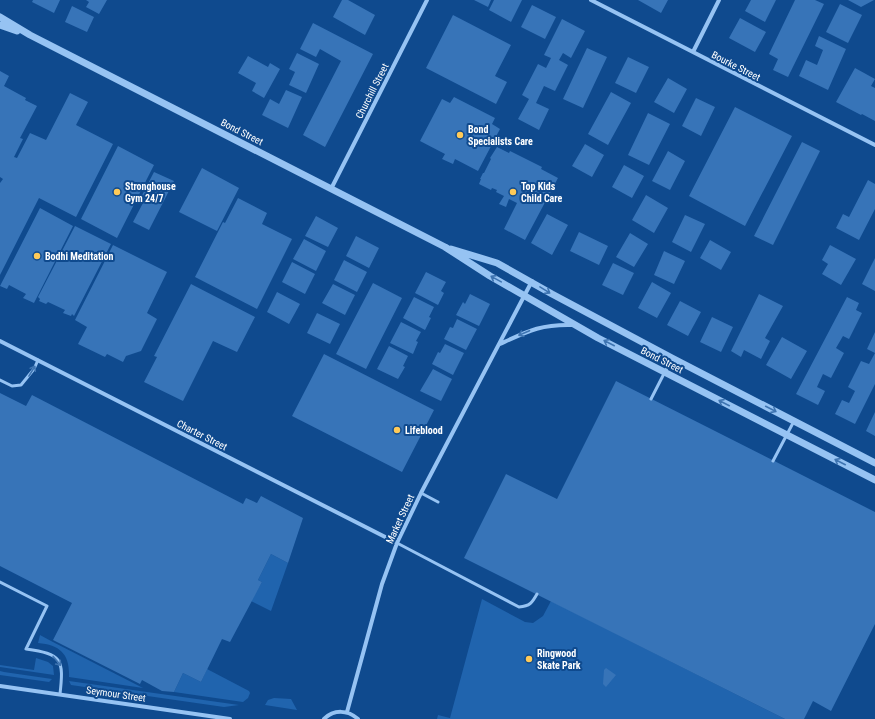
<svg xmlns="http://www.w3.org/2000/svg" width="875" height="719" font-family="'Roboto Condensed',sans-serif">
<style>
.green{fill:#2064ae}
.building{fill:#3774b8}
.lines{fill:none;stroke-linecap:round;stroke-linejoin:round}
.service{stroke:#96c3f3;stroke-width:3}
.minor{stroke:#96c3f3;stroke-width:4}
.tertiary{stroke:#96c3f3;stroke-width:7}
.oneway{stroke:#3e74b1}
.poi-dot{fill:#ffca58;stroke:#0f4a8e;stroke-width:1.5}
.labels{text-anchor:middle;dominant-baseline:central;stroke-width:4;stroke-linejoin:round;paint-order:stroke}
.street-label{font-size:10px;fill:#fff;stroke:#0f4a8e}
.poi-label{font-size:10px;font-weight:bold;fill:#fff;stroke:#0f4a8e;text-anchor:start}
</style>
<rect width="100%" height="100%" fill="#0f4a8e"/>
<path class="green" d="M 271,554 L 288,563 L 271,611 L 251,601 L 262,582 L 258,580 Z
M 482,599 L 525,622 L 533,623 L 543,616 L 551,601 L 785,719 L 437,719 L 438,715 L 450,718 Z
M 40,635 L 51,641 L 143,688 L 69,677 C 70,655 61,645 38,643 Z
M 36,658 L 48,662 L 53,666 L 54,675 L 0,667 L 0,665 L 34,670 Z
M 207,669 L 249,691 L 250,693 L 248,698 L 243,702 L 174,692 L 183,673 L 201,682 Z
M 0,671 L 4,672 L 52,679 L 49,682 L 0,675 Z
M 69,681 L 239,705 L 224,707 L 71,685 Z
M 274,698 L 291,699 L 297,710 L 265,705 L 268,700 Z"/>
<path class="building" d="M 33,0 L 60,0 L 54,13 L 32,2 Z
M 86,0 L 107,0 L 99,14 L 86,7 L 89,2 Z
M 342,0 L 348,0 L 375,15 L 365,35 L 333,17 Z
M 474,0 L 491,0 L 488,7 Z
M 494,0 L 522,0 L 511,22 L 489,10 Z
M 638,0 L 668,0 L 661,13 Z
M 751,0 L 776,0 L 765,22 L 745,11 Z
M 795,0 L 815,0 L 824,4 L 788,77 L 773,70 L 778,59 L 769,54 Z
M 848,0 L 874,0 L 861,7 Z
M 840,4 L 862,15 L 848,43 L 826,32 Z
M 532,5 L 556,17 L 545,39 L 521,27 Z
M 72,6 L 94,17 L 87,32 L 65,22 Z
M 453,15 L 511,45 L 495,76 L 507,82 L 496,104 L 426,68 Z
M 740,18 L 766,32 L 755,52 L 729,38 Z
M 562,19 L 585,31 L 571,58 L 563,53 L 559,60 L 568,65 L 555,91 L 544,86 L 536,103 L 549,109 L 539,130 L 518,119 L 529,99 L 522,95 L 538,64 L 546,68 L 551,58 L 544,55 Z
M 313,23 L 373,54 L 325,147 L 303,135 L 341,61 L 320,49 L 316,57 L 300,49 Z
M 819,36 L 846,49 L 828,90 L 799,76 L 806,60 L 817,65 L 823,50 L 815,46 Z
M 587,48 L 607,57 L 583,108 L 563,99 Z
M 297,53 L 319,64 L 306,93 L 289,85 L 295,72 L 289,69 Z
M 248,56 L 268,67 L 270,63 L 280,69 L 264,98 L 252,91 L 256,83 L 238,73 Z
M 628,57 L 649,67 L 636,93 L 615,83 Z
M 855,68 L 875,79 L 871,86 L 875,88 L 875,121 L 862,114 L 861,115 L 836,102 Z
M 0,71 L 9,76 L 4,86 L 26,98 L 25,100 L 37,106 L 20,138 L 23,139 L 14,157 L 17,158 L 30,133 L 46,140 L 70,93 L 88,102 L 76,125 L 113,144 L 76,217 L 39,198 L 0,275 L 0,183 L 3,179 L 0,177 Z
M 668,78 L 687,89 L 674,113 L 654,102 Z
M 286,90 L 302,97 L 288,128 L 262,115 L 270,99 L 279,104 Z
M 611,92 L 631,103 L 608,145 L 588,134 Z
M 454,97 L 495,118 L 492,124 L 500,129 L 478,171 L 455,159 L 453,164 L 442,159 L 445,154 L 420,141 L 442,99 L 450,103 Z
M 696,98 L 715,107 L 701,136 L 682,126 Z
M 735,107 L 792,136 L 745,226 L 689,196 Z
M 648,113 L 670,124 L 649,165 L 628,155 Z
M 802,142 L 820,151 L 773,245 L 754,236 Z
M 585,144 L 604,155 L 592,177 L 572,166 Z
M 118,146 L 154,165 L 117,238 L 81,219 Z
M 497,147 L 509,153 L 510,151 L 542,167 L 541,169 L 558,178 L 525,240 L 504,229 L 517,203 L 509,199 L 506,207 L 499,204 L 504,196 L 496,192 L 497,190 L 492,188 L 491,190 L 479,184 L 481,179 L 480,179 L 483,173 L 484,173 L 491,159 L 490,158 Z
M 668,151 L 685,161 L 670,190 L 652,181 Z
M 624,165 L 644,176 L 632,198 L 612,187 Z
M 202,168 L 239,188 L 217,231 L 179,212 Z
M 154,172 L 174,181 L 149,230 L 133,222 L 143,203 L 139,201 Z
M 868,180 L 875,184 L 875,209 L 859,240 L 836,228 L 843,214 L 849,217 Z
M 646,195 L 668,208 L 654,233 L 632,220 Z
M 238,198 L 267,213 L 262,224 L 292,239 L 257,309 L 195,277 L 223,222 L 225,223 Z
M 40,208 L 73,226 L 34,303 L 23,298 L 26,294 L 9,285 L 7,289 L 0,286 Z
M 547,214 L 568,225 L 552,255 L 531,243 Z
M 685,215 L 705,224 L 691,252 L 672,242 Z
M 316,216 L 338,228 L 328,247 L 305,236 Z
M 75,226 L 111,244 L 74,316 L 72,314 L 71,316 L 63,313 L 65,310 L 48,302 L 46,304 L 39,301 L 40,299 L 38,297 Z
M 579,232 L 608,246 L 599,265 L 570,251 Z
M 630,233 L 648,244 L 634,267 L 616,257 Z
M 356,236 L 379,248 L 369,268 L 346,256 Z
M 304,239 L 326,251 L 316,271 L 293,259 Z
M 710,240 L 731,252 L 721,270 L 700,258 Z
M 113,245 L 167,272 L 147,313 L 157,319 L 141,351 L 126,356 L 123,362 L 107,354 L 105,357 L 78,344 L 87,327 L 75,320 Z
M 830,245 L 856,259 L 841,285 L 822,274 L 828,264 L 822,260 Z
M 664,251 L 685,261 L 674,284 L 654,275 Z
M 875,258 L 875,291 L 862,284 Z
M 344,260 L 367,272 L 357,292 L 334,280 Z
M 292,262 L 315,274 L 305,294 L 282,282 Z
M 613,263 L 634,273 L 623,295 L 602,285 Z
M 426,272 L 446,282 L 441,291 L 444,293 L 438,305 L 415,293 Z
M 652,282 L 671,293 L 657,318 L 638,308 Z
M 373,283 L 402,298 L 366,369 L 336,354 Z
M 191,284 L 255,317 L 237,352 L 213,341 L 183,401 L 144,382 L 157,357 L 154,356 Z
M 333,284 L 355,295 L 345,315 L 322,303 Z
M 277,292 L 300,304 L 289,324 L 267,312 Z
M 470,294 L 490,304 L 479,326 L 456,315 L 463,302 L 465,304 Z
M 759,294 L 783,306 L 765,338 L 770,341 L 761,359 L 744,350 L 741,357 L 731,351 Z
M 414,297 L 434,307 L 429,317 L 431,318 L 425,330 L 403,318 Z
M 847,297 L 859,303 L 856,310 L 862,313 L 849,339 L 843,336 L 836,348 L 844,353 L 831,378 L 823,374 L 817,387 L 825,391 L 818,405 L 796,394 Z
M 680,301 L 701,312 L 688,336 L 667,325 Z
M 317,313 L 340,324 L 330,344 L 307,333 Z
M 712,317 L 733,327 L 721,352 L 700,342 Z
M 457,319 L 477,329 L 466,350 L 444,339 L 450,327 L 453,328 Z
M 401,322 L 421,332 L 416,341 L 418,342 L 413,354 L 390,343 Z
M 875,332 L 875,384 L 855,424 L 835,414 L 842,400 L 849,403 L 855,391 L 848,387 L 861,361 L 869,364 L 875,353 L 867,349 Z
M 782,337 L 807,351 L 791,379 L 766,365 Z
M 445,344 L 464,353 L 453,375 L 432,364 L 438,352 L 440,353 Z
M 389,346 L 408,356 L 403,366 L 405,367 L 398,379 L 377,369 Z
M 324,354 L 434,410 L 402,472 L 292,416 Z
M 433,369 L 452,379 L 441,401 L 420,391 Z
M 616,381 L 875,512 L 875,624 L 831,711 L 813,701 L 804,719 L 785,719 L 464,558 L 506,474 L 557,499 Z
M 0,393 L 26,406 L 32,395 L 243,504 L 246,498 L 257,503 L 261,496 L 303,518 L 288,563 L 271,554 L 258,580 L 262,582 L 230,642 L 222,639 L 201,682 L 183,673 L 174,692 L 162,691 L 142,680 L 140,684 L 53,640 L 72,603 L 0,566 Z
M 875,412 L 875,436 L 866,431 Z
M 606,668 L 616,675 L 606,687 L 603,684 L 604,670 Z"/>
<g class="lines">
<path class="service" d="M 0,380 L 12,386 L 21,385 L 34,369 L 38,360
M 651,399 L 672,358
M 773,461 L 794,421
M 421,493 L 438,502
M 397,543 L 519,607 C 530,606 532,603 537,594
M 0,582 L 47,606 L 26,649 C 62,654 64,659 60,694"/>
<path class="minor" d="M 591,0 L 875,145
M 693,52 L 719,0
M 331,189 L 427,0
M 0,341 L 397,543
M 500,344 C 528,331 541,324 573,325
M 0,686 L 230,719
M 347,712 L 382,584 L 397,543 L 421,493 L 532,281
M 324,719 C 334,709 348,710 358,719"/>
<path class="tertiary" d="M 0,17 L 30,35 L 445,247 L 490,276 L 598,338 L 875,480
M 0,25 L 17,31
M 451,249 L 497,263 L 552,294 L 672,358 L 875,463"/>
</g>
<defs><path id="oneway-shaft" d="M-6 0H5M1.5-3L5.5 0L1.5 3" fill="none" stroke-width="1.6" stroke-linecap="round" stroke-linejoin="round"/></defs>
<g class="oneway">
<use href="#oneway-shaft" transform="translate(496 279) rotate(-151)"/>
<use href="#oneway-shaft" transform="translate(545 290) rotate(32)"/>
<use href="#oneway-shaft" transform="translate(524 333) rotate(157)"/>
<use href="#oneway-shaft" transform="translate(609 343) rotate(-153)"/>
<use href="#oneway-shaft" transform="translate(32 371) rotate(-59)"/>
<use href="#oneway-shaft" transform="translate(724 403) rotate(-153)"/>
<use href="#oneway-shaft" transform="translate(771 409) rotate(27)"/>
<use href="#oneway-shaft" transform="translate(840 462) rotate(-153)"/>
<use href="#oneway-shaft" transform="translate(57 661) rotate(50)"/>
</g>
<g class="poi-dot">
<circle cx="460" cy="135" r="4"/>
<circle cx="117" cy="192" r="4"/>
<circle cx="513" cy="192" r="4"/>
<circle cx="37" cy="256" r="4"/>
<circle cx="397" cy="430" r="4"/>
<circle cx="529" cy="659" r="4"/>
</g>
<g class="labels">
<g class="street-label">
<text transform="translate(736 66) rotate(27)">Bourke Street</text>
<text transform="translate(372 91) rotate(-63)">Churchill Street</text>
<text transform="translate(242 132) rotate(27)">Bond Street</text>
<text transform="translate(662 360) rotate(27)">Bond Street</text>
<text transform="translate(202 435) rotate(27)">Charter Street</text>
<text transform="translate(400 519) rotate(-65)">Market Street</text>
<text transform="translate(116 694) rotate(8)">Seymour Street</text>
</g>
<g class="poi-label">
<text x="468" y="129">Bond<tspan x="468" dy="12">Specialists Care</tspan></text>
<text x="125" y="186">Stronghouse<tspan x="125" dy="12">Gym 24/7</tspan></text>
<text x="521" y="186">Top Kids<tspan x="521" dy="12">Child Care</tspan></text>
<text x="45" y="256">Bodhi Meditation</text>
<text x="405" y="430">Lifeblood</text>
<text x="537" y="653">Ringwood<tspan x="537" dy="12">Skate Park</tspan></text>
</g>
</g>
</svg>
